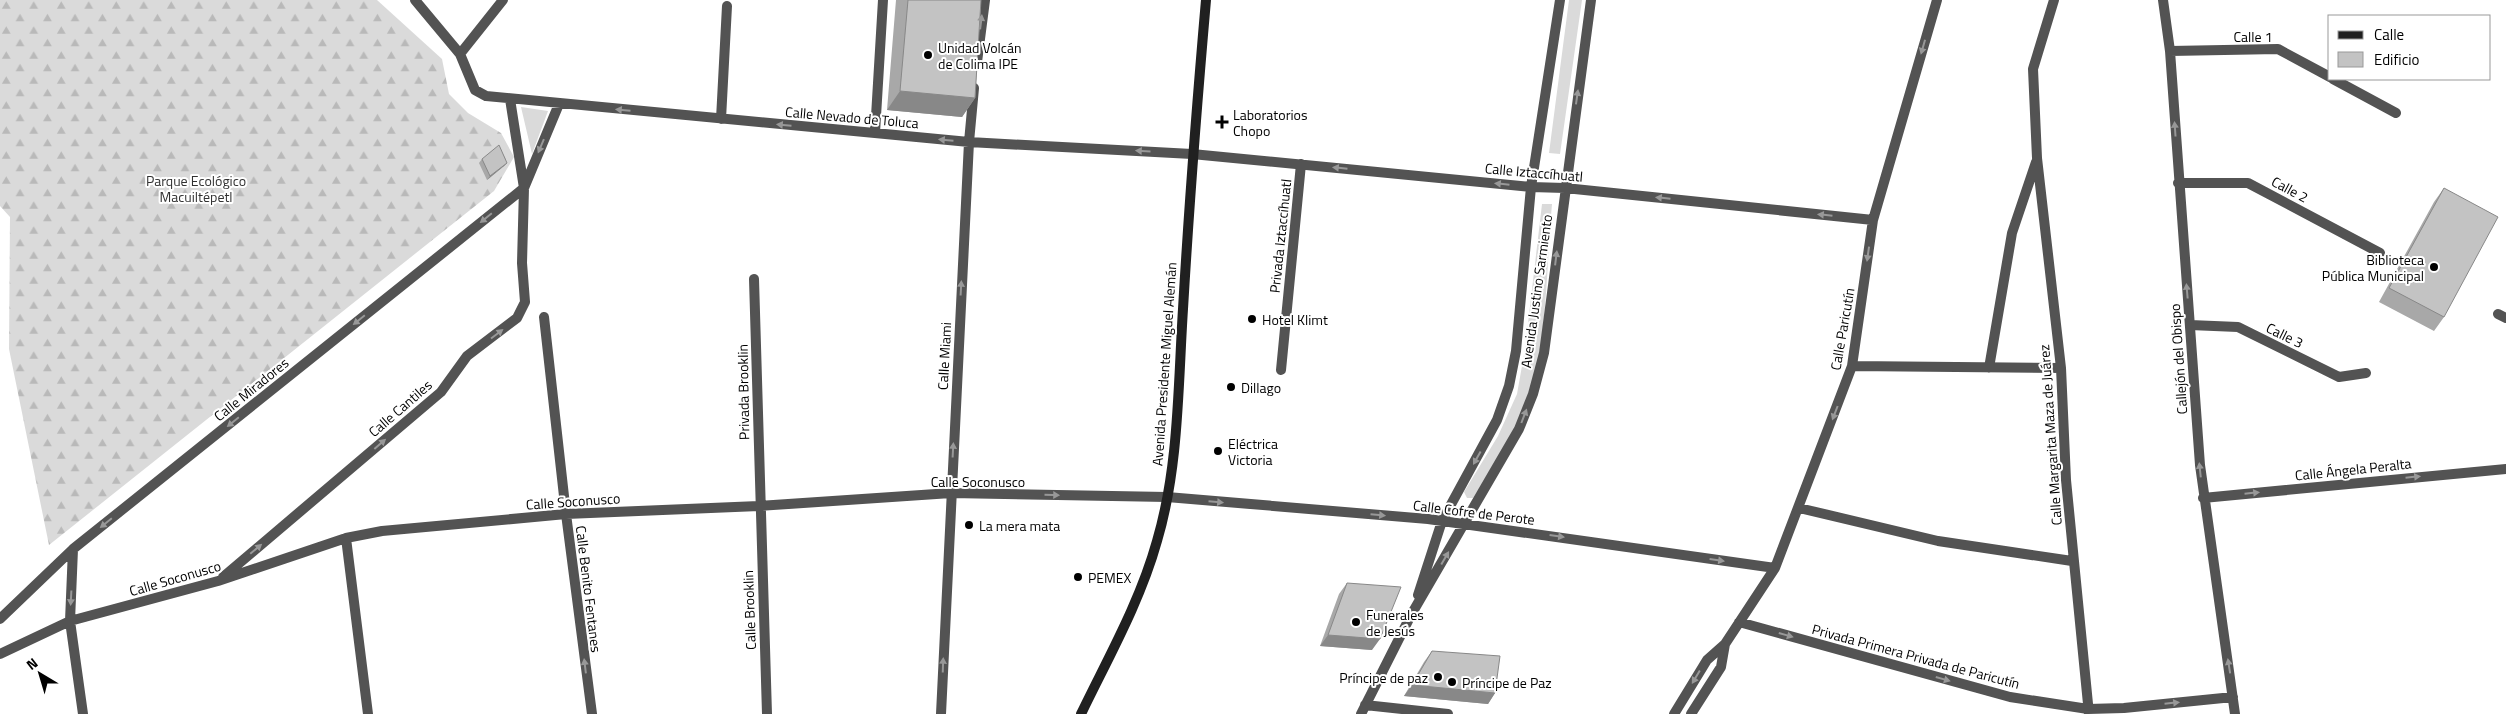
<svg xmlns="http://www.w3.org/2000/svg" width="2506" height="714" font-family="'Titillium Web',sans-serif">
<style>
.grass{fill:#dadada}
.forest{fill:url(#forest-firs)}
.lines{fill:none;stroke-linecap:round;stroke-linejoin:round}
.minor{stroke:#535353;stroke-width:10}
.secondary{stroke:#202020;stroke-width:10}
.wall{fill:#a8a8a8}
.shaded-wall{fill:#888}
.building{fill:#c3c3c3;stroke:#888}
.oneway{fill:#989898}
.poi-dot{fill:#000;stroke:#fff;stroke-width:2}
.labels{text-anchor:middle;dominant-baseline:central;stroke-width:4;stroke-linejoin:round;paint-order:stroke}
.street-label{font-size:14px;fill:#000;stroke:#fff}
.poi-label{font-size:14px;fill:#000;stroke:#fff;text-anchor:start}
.park-label{font-size:14px;fill:#313131;stroke:#fff}
</style>
<defs>
<pattern id="forest-firs" width="22" height="20" patternUnits="userSpaceOnUse" patternTransform="scale(1.25)"><rect width="22" height="20" fill="#dadada"/><path d="M5 1l3.5 6h-7zM16 11l3.5 6h-7z" fill="#b9b9b9"/></pattern>
</defs>
<rect width="100%" height="100%" fill="#fff"/>
<path class="grass" d="M 1569,0 L 1582,0 L 1560,154 L 1549,153 Z
M 521,107 L 548,111 L 532,154 Z
M 1542,204 L 1552,204 C 1546,268 1548,336 1529,398 C 1518,434 1493,467 1473,498 L 1467,498 L 1464,492 L 1498,436 L 1517,394 L 1525,349 Z"/>
<path class="forest" d="M 0,0 L 377,0 L 442,59 L 449,94 L 468,113 L 501,133 L 514,157 L 494,191 L 49,545 L 9,349 L 10,217 L 0,206 Z"/>
<g class="lines">
<path class="minor" d="M 415,0 L 460,54 L 475,90 L 486,96 L 969,142 L 1192,154 L 1531,187 L 1565,188 L 1873,220
M 2054,0 L 2033,69 L 2037,158 L 2061,368 L 2066,480 L 2089,714
M 2163,0 L 2170,51 L 2200,465 L 2235,714
M 2170,51 L 2278,49 L 2330,77
M 460,54 L 503,0
M 977,62 L 985,0
M 2333,79 L 2396,113
M 721,119 L 727,6
M 875,133 L 883,0
M 2178,183 L 2248,183 L 2380,253
M 754,279 L 767,714
M 2498,314 L 2506,318
M 544,317 L 566,514 L 592,714
M 2190,325 L 2238,327 L 2339,377 L 2366,373
M 1852,366 L 2061,368
M 1989,368 L 2012,233 L 2036,162
M 1281,370 L 1301,164
M 2203,498 L 2506,469
M 1799,508 L 1938,541 L 2072,561
M 346,538 L 368,714
M 73,549 L 70,621 L 83,714
M 223,577 L 441,392 L 467,356 L 517,318 L 525,302 L 522,263 L 524,188 L 510,99
M 1418,595 L 1442,521 L 1497,420 L 1509,386 L 1516,351 L 1531,187 L 1560,0
M 0,619 L 73,549 L 524,188 L 559,104
M 1739,622 L 2010,697 L 2088,709 L 2124,708 L 2233,697
M 0,654 L 70,621 L 218,581 L 346,538 L 382,531 L 566,514 L 759,506 L 951,493 L 1167,497 L 1428,519 L 1775,568
M 1365,705 L 1448,714
M 941,714 L 969,142 L 974,88
M 1361,714 L 1411,615 L 1519,429 L 1533,394 L 1544,353 L 1591,0
M 1674,714 L 1707,660 L 1725,644 L 1775,568 L 1852,366 L 1873,220 L 1937,0
M 1691,714 L 1721,667 L 1725,644"/>
<path class="secondary" d="M 1081,714 C 1108,658 1140,602 1157,541 C 1179,467 1178,386 1183,309 C 1189,206 1197,103 1206,0"/>
</g>
<path class="wall" d="M 896,0 L 981,0 L 975,98 L 962,117 L 887,110 Z
M 482,159 L 507,163 L 504,166 L 487,180 L 479,163 Z
M 2444,188 L 2444,317 L 2434,331 L 2379,302 L 2434,202 Z
M 1347,583 L 1372,650 L 1320,646 L 1339,594 Z
M 1432,651 L 1495,693 L 1488,704 L 1404,696 L 1424,662 Z"/>
<path class="shaded-wall" d="M 900,91 L 975,98 L 962,117 L 887,110 Z
M 507,163 L 504,166 L 487,180 L 490,176 Z
M 1328,635 L 1380,639 L 1372,650 L 1320,646 Z
M 1412,685 L 1495,693 L 1488,704 L 1404,696 Z"/>
<path class="building" d="M 908,0 L 981,0 L 975,98 L 900,91 Z
M 499,145 L 507,163 L 490,176 L 482,159 Z
M 2444,188 L 2498,217 L 2444,317 L 2389,288 Z
M 1347,583 L 1401,587 L 1380,639 L 1328,635 Z
M 1432,651 L 1500,656 L 1495,693 L 1412,685 Z"/>
<defs><path id="oneway-solid" d="M-6-.8H1V-3.2L6.5 0L1 3.2V.8H-6Z" transform="scale(1.25)"/></defs>
<g class="oneway">
<use href="#oneway-solid" transform="translate(981 22) rotate(-83)"/>
<use href="#oneway-solid" transform="translate(1923 47) rotate(106)"/>
<use href="#oneway-solid" transform="translate(1577 97) rotate(-82)"/>
<use href="#oneway-solid" transform="translate(623 110) rotate(-175)"/>
<use href="#oneway-solid" transform="translate(784 125) rotate(-175)"/>
<use href="#oneway-solid" transform="translate(2175 129) rotate(-94)"/>
<use href="#oneway-solid" transform="translate(946 140) rotate(-175)"/>
<use href="#oneway-solid" transform="translate(541 146) rotate(113)"/>
<use href="#oneway-solid" transform="translate(1143 151) rotate(-177)"/>
<use href="#oneway-solid" transform="translate(1340 168) rotate(-174)"/>
<use href="#oneway-solid" transform="translate(1502 184) rotate(-174)"/>
<use href="#oneway-solid" transform="translate(1663 198) rotate(-174)"/>
<use href="#oneway-solid" transform="translate(1825 215) rotate(-174)"/>
<use href="#oneway-solid" transform="translate(486 218) rotate(141)"/>
<use href="#oneway-solid" transform="translate(1868 254) rotate(98)"/>
<use href="#oneway-solid" transform="translate(1556 258) rotate(-83)"/>
<use href="#oneway-solid" transform="translate(961 288) rotate(-87)"/>
<use href="#oneway-solid" transform="translate(2187 291) rotate(-95)"/>
<use href="#oneway-solid" transform="translate(359 320) rotate(141)"/>
<use href="#oneway-solid" transform="translate(497 334) rotate(-37)"/>
<use href="#oneway-solid" transform="translate(1835 413) rotate(111)"/>
<use href="#oneway-solid" transform="translate(1524 416) rotate(-69)"/>
<use href="#oneway-solid" transform="translate(233 422) rotate(141)"/>
<use href="#oneway-solid" transform="translate(380 444) rotate(-41)"/>
<use href="#oneway-solid" transform="translate(953 450) rotate(-87)"/>
<use href="#oneway-solid" transform="translate(1477 458) rotate(119)"/>
<use href="#oneway-solid" transform="translate(2200 470) rotate(-96)"/>
<use href="#oneway-solid" transform="translate(2413 477) rotate(-6)"/>
<use href="#oneway-solid" transform="translate(2252 493) rotate(-6)"/>
<use href="#oneway-solid" transform="translate(1052 495) rotate(1)"/>
<use href="#oneway-solid" transform="translate(1216 502) rotate(5)"/>
<use href="#oneway-solid" transform="translate(1378 515) rotate(5)"/>
<use href="#oneway-solid" transform="translate(106 523) rotate(141)"/>
<use href="#oneway-solid" transform="translate(1557 536) rotate(8)"/>
<use href="#oneway-solid" transform="translate(256 549) rotate(-40)"/>
<use href="#oneway-solid" transform="translate(1445 558) rotate(-60)"/>
<use href="#oneway-solid" transform="translate(1717 560) rotate(8)"/>
<use href="#oneway-solid" transform="translate(71 598) rotate(93)"/>
<use href="#oneway-solid" transform="translate(1786 635) rotate(16)"/>
<use href="#oneway-solid" transform="translate(943 665) rotate(-88)"/>
<use href="#oneway-solid" transform="translate(585 666) rotate(-97)"/>
<use href="#oneway-solid" transform="translate(2229 666) rotate(-99)"/>
<use href="#oneway-solid" transform="translate(1696 677) rotate(121)"/>
<use href="#oneway-solid" transform="translate(1943 679) rotate(16)"/>
<use href="#oneway-solid" transform="translate(2172 703) rotate(-6)"/>
</g>
<g class="poi-dot">
<circle cx="928" cy="55" r="5"/>
<path d="M1219.5 114.5h5v5h5v5h-5v5h-5v-5h-5v-5h5z"/>
<circle cx="2434" cy="267" r="5"/>
<circle cx="1252" cy="319" r="5"/>
<circle cx="1231" cy="387" r="5"/>
<circle cx="1218" cy="451" r="5"/>
<circle cx="969" cy="525" r="5"/>
<circle cx="1078" cy="577" r="5"/>
<circle cx="1356" cy="622" r="5"/>
<circle cx="1438" cy="677" r="5"/>
<circle cx="1452" cy="682" r="5"/>
</g>
<g class="labels">
<g class="street-label">
<text x="2253" y="36">Calle 1</text>
<text transform="translate(852 117) rotate(5)">Calle Nevado de Toluca</text>
<text transform="translate(1534 172) rotate(5)">Calle Iztaccíhuatl</text>
<text transform="translate(2290 189) rotate(28)">Calle 2</text>
<text transform="translate(1280 236) rotate(-84)">Privada Iztaccíhuatl</text>
<text transform="translate(1536 291) rotate(-82)">Avenida Justino Sarmiento</text>
<text transform="translate(1842 329) rotate(-80)">Calle Paricutín</text>
<text transform="translate(2285 335) rotate(26)">Calle 3</text>
<text transform="translate(944 356) rotate(-87)">Calle Miami</text>
<text transform="translate(2178 359) rotate(-94)">Callejón del Obispo</text>
<text transform="translate(1164 364) rotate(-86)">Avenida Presidente Miguel Alemán</text>
<text transform="translate(251 389) rotate(-39)">Calle Miradores</text>
<text transform="translate(743 392) rotate(-91)">Privada Brooklin</text>
<text transform="translate(400 408) rotate(-41)">Calle Cantiles</text>
<text transform="translate(2050 435) rotate(-94)">Calle Margarita Maza de Juárez</text>
<text transform="translate(2353 469) rotate(-6)">Calle Ángela Peralta</text>
<text x="978" y="481">Calle Soconusco</text>
<text transform="translate(573 501) rotate(-4)">Calle Soconusco</text>
<text transform="translate(1474 512) rotate(7)">Calle Cofre de Perote</text>
<text transform="translate(175 578) rotate(-16)">Calle Soconusco</text>
<text transform="translate(589 589) rotate(83)">Calle Benito Fentanes</text>
<text transform="translate(749 610) rotate(-92)">Calle Brooklin</text>
<text transform="translate(1916 656) rotate(15)">Privada Primera Privada de Paricutín</text>
</g>
<g class="poi-label">
<text x="938" y="47">Unidad Volcán<tspan x="938" dy="16">de Colima IPE</tspan></text>
<text x="1233" y="114">Laboratorios<tspan x="1233" dy="16">Chopo</tspan></text>
<text x="2424" y="259" text-anchor="end">Biblioteca<tspan x="2424" dy="16">Pública Municipal</tspan></text>
<text x="1262" y="319">Hotel Klimt</text>
<text x="1241" y="387">Dillago</text>
<text x="1228" y="443">Eléctrica<tspan x="1228" dy="16">Victoria</tspan></text>
<text x="979" y="525">La mera mata</text>
<text x="1088" y="577">PEMEX</text>
<text x="1366" y="614">Funerales<tspan x="1366" dy="16">de Jesús</tspan></text>
<text x="1428" y="677" text-anchor="end">Príncipe de paz</text>
<text x="1462" y="682">Príncipe de Paz</text>
</g>
<g class="park-label">
<text x="196" y="180">Parque Ecológico<tspan x="196" dy="16">Macuiltépetl</tspan></text>
</g>
</g>
<rect x="2328" y="15" width="162" height="65" fill="#ffffff" stroke="#999999"/>
<rect x="2338" y="31" width="25" height="8" fill="#202020" stroke="#999999"/>
<text x="2374" y="40" font-size="15" fill="#000000">Calle</text>
<rect x="2338" y="52" width="25" height="15" fill="#c3c3c3" stroke="#999999"/>
<text x="2374" y="65" font-size="15" fill="#000000">Edificio</text>
<g transform="translate(40 674) rotate(322)" stroke="#ffffff" stroke-width="4" paint-order="stroke">
<path d="M0-4L9 19L0 12L-9 19Z" fill="#000000"/>
<text y="-8" font-size="14" font-weight="bold" text-anchor="middle" fill="#000000">N</text>
</g>
</svg>
